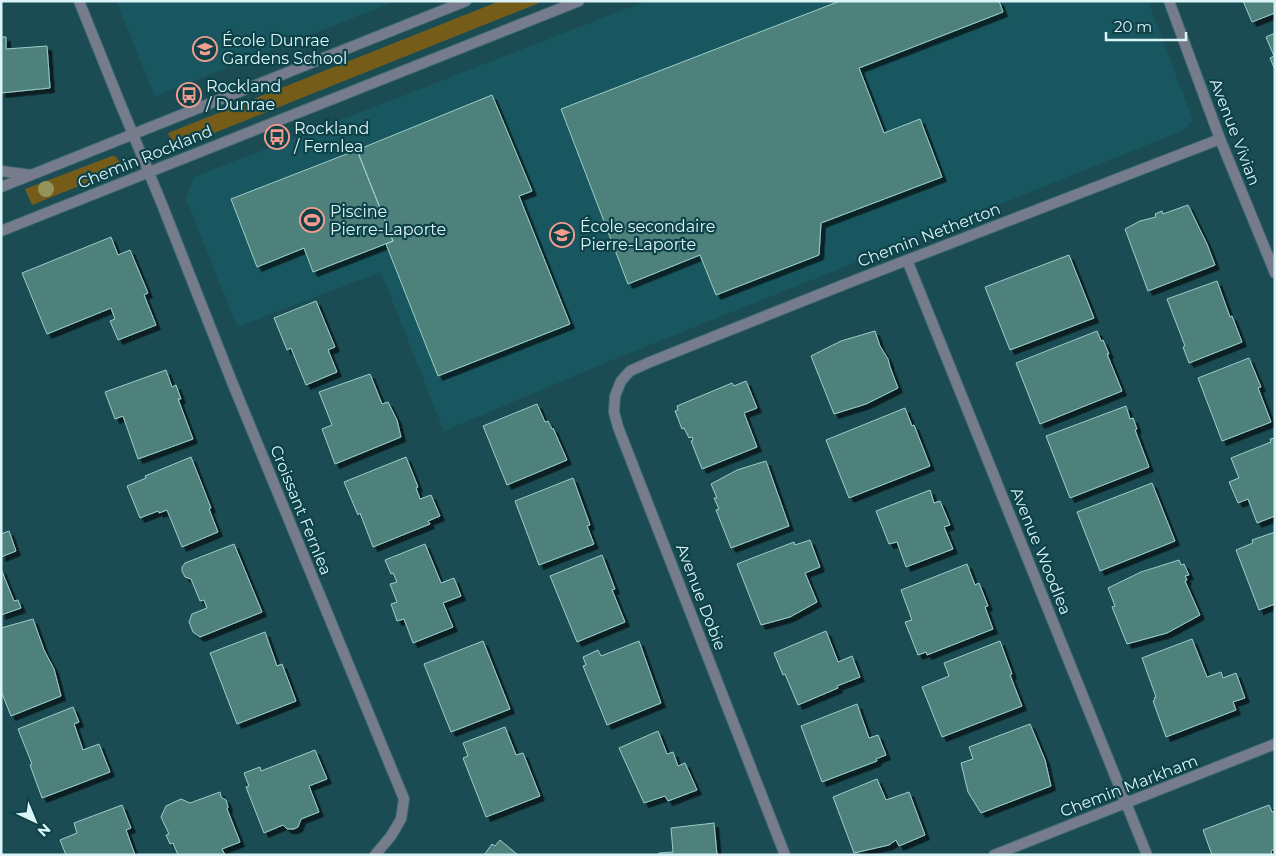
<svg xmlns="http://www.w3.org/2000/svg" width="1276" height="856" font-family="Montserrat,sans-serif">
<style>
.built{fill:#185760}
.green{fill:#755d19}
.building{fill:#50817c;stroke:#9bcec9;filter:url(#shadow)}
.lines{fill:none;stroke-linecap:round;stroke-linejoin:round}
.minor-casing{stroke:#3e6a72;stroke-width:12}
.tertiary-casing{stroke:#3e6a72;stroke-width:12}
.minor{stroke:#767c8b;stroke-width:10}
.tertiary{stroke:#767c8b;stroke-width:10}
.tree{fill:#949359}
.labels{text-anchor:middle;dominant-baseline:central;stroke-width:4.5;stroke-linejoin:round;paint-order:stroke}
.poi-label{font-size:16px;fill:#dbf4f8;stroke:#0e4249;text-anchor:start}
.street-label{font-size:16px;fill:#dbf4f8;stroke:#0e4249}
</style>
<defs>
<filter id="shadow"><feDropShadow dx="4.5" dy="4.5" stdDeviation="0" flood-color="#0009"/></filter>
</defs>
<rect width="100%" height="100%" fill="#1b4c54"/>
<path class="built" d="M 116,1 L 396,1 L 155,96 Z
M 646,1 L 1148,1 L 1193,120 L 1182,131 L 610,361 L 444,431 L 381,272 L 237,327 L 186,199 L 194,177 Z"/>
<path class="green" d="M 500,1 L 544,1 L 174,149 L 168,133 Z
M 112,156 L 115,156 L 120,162 L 121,166 L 116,171 L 32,205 L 25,189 Z"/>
<path class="building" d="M 840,1 L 999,1 L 1003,12 L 859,68 L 884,133 L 920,119 L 942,177 L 821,223 L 819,255 L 716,295 L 700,255 L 628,284 L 561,109 Z
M 1243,1 L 1275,1 L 1275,13 L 1252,22 Z
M 1275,33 L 1275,70 L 1270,58 L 1274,56 L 1266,37 Z
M 1,37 L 6,37 L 6,49 L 47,46 L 50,88 L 1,93 Z
M 492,95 L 532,191 L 519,196 L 570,324 L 438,376 L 386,244 L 393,241 L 357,150 Z
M 357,150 L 393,241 L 313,272 L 304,248 L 257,267 L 231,199 Z
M 1188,205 L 1207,244 L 1215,265 L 1148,291 L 1125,229 L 1140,221 L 1156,217 L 1155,214 L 1162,211 L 1163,214 Z
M 111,237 L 118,255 L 130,250 L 148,293 L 144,295 L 156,325 L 118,340 L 110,321 L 115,319 L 111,308 L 47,334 L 22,273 Z
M 1069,255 L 1094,318 L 1010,350 L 985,287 Z
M 1217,281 L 1230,317 L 1232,316 L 1242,342 L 1189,363 L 1183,347 L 1185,346 L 1167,299 Z
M 316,301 L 335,347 L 328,350 L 337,372 L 306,385 L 291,348 L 287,350 L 274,318 Z
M 875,331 L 880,346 L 888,359 L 890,367 L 898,388 L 866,404 L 834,414 L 811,356 L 841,341 Z
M 1097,331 L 1101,341 L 1103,340 L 1109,354 L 1107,354 L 1122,391 L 1040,424 L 1016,363 Z
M 1249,358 L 1261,387 L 1258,388 L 1271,422 L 1222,441 L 1198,378 Z
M 166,370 L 172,387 L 176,385 L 181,399 L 178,399 L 193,439 L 138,459 L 123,416 L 115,419 L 105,392 Z
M 370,374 L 382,404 L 388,402 L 397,420 L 401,437 L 335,464 L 322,429 L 332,425 L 319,392 Z
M 746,381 L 757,408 L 744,413 L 757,447 L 702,469 L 691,441 L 693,440 L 692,437 L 689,438 L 684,428 L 682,429 L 675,411 L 678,410 L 677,406 L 732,383 L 734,386 Z
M 537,404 L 545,422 L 548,421 L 552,429 L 553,428 L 567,460 L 507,485 L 483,426 Z
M 1126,406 L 1130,419 L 1133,418 L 1137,429 L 1135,430 L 1149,467 L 1070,498 L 1046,436 Z
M 905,408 L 912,426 L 914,425 L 930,466 L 849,498 L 826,440 Z
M 1275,438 L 1275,516 L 1257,523 L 1248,499 L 1238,503 L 1229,482 L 1239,478 L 1231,458 L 1271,442 L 1270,439 Z
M 191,457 L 211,508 L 209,509 L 218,532 L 182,547 L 167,510 L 159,513 L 158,511 L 140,518 L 127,486 L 146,478 L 145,476 Z
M 406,457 L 418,487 L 416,488 L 420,499 L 431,495 L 440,516 L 428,521 L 430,524 L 373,547 L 360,513 L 358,515 L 344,482 Z
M 766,461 L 789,526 L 731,548 L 716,510 L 719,509 L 714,498 L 717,498 L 711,484 L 737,470 Z
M 573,478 L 590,525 L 587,526 L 594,544 L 539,565 L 515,501 Z
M 1152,483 L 1175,541 L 1100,571 L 1077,512 Z
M 930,490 L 934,503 L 940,501 L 950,525 L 944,527 L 953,549 L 906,567 L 897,542 L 889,544 L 876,511 Z
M 9,531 L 16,551 L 1,557 L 1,534 Z
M 1275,532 L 1275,604 L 1259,610 L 1236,550 L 1253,543 L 1252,540 Z
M 810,540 L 820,567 L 805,573 L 817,602 L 790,617 L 761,625 L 737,564 L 794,542 L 795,545 Z
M 234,544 L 262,612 L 200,637 L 193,632 L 189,622 L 192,614 L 207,608 L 204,600 L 200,601 L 191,579 L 185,577 L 182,571 L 182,567 L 185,563 Z
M 425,544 L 441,583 L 454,578 L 461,596 L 443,603 L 453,627 L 413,643 L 404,619 L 397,621 L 391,604 L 397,602 L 390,584 L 397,582 L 393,573 L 391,574 L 385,560 Z
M 602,555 L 615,589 L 612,590 L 625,622 L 577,642 L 550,576 Z
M 1179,560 L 1181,565 L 1184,564 L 1189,575 L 1185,576 L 1187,580 L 1185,581 L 1200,615 L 1167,633 L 1127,644 L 1112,607 L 1115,606 L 1108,588 L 1141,572 Z
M 967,564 L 975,585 L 979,583 L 988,606 L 985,607 L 993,629 L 927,655 L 926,652 L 918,655 L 905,622 L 912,620 L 901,590 Z
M 1,569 L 14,601 L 18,600 L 21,608 L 1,615 Z
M 33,619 L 44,650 L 54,669 L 61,696 L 11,716 L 1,691 L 1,628 Z
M 826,631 L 838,662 L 852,656 L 860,677 L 837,686 L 838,688 L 798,705 L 785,674 L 783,675 L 774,653 Z
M 265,632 L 277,666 L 282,664 L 296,701 L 237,724 L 210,653 Z
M 1192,639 L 1207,677 L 1221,672 L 1223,678 L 1236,673 L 1245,698 L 1233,702 L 1236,710 L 1166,737 L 1153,701 L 1155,700 L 1154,698 L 1156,697 L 1142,658 Z
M 483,641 L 510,709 L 451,732 L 424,664 Z
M 639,641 L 661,703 L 607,725 L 583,666 L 586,665 L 583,657 L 598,650 L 601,656 Z
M 1000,641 L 1012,674 L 1010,675 L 1022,706 L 942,737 L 922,687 L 949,676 L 944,663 Z
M 857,704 L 869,738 L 878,735 L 886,755 L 876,759 L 877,761 L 822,782 L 801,726 Z
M 73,707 L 79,722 L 74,724 L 83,750 L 99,744 L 110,772 L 42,798 L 30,765 L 32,764 L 18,729 Z
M 1030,724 L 1045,760 L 1051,786 L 981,813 L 968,792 L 961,763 L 973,759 L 969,747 Z
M 505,727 L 516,755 L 523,753 L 540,796 L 486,817 L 463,758 L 468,756 L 463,743 Z
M 658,731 L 667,754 L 673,752 L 678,766 L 685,763 L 697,790 L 668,801 L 665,796 L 644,803 L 619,748 Z
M 315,750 L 327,779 L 309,786 L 319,812 L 301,819 L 298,827 L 294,829 L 287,829 L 283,825 L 264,833 L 246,787 L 249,786 L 244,773 L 260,767 L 261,771 Z
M 877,779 L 886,800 L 909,792 L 925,835 L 899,846 L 896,840 L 889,845 L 854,853 L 833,797 Z
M 220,792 L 221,797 L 226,800 L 228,807 L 227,809 L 240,842 L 222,849 L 225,855 L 178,855 L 173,843 L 170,844 L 166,835 L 169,834 L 161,817 L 166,806 L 181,799 L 190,803 Z
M 122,805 L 131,828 L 126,830 L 135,855 L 66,855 L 60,840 L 77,833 L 74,823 Z
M 1269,805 L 1272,812 L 1275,811 L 1275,849 L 1271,851 L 1272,855 L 1212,855 L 1203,830 Z
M 714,823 L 717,855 L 659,855 L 659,853 L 673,852 L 671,828 Z
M 500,840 L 518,855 L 484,855 L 492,844 L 495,846 Z"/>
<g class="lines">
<defs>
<path id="minor" d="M 79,1 L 120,103 L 161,202 L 232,382 L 404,799 L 401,819 L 391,836 L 375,855
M 1169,1 L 1220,139 L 1275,273
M 1,171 L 31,175
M 907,260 L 1147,855
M 785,855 L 618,427 L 614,412 L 615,396 L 621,381 L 630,371 L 650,362 L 853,281 L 1220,139
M 994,855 L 1275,744"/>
<path id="tertiary" d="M 1,187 L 466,1
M 1,231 L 579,1"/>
</defs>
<use href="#minor" class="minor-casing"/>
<use href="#tertiary" class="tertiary-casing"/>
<use href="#minor" class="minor"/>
<use href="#tertiary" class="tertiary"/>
</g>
<circle class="tree" cx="46" cy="189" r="8"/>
<defs>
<symbol id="school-ring" viewBox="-11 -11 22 22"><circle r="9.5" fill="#0e4249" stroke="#f59c90" stroke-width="1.5"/><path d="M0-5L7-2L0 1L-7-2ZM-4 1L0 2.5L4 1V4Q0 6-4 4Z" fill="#f59c90"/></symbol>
<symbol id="bus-ring" viewBox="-11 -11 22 22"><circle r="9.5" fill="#0e4249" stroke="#f59c90" stroke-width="1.5"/><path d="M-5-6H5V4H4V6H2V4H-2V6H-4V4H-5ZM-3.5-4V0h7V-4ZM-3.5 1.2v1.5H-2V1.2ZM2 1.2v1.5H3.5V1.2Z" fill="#f59c90"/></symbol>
<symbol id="stadium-ring" viewBox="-11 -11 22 22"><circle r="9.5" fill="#0e4249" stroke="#f59c90" stroke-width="1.5"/><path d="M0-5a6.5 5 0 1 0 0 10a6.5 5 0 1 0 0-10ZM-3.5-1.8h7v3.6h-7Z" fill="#f59c90"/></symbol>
</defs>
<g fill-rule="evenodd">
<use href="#school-ring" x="191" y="35" width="28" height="28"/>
<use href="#bus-ring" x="175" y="81" width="28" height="28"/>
<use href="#bus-ring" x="263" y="123" width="28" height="28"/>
<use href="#stadium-ring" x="298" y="206" width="28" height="28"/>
<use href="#school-ring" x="548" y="221" width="28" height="28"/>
</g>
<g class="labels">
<g class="poi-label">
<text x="222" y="40">École Dunrae<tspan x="222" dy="18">Gardens School</tspan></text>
<text x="206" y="86">Rockland<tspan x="206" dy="18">/ Dunrae</tspan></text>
<text x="294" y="128">Rockland<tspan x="294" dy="18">/ Fernlea</tspan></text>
<text x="330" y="211">Piscine<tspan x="330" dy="18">Pierre-Laporte</tspan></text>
<text x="580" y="226">École secondaire<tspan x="580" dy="18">Pierre-Laporte</tspan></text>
</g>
<g class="street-label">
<text transform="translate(1235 132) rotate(69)">Avenue Vivian</text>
<text transform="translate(145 157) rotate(-22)">Chemin Rockland</text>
<text transform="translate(929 235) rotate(-21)">Chemin Netherton</text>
<text transform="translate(301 510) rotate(68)">Croissant Fernlea</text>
<text transform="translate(1041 551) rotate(68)">Avenue Woodlea</text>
<text transform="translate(701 597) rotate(69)">Avenue Dobie</text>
<text transform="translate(1129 786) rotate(-21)">Chemin Markham</text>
</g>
</g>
<rect width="1276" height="856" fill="none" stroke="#dbf4f8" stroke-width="5"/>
<g transform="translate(35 821) rotate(136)" stroke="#0e4249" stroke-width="4" paint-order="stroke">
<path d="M0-4L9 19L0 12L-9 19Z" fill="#dbf4f8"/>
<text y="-8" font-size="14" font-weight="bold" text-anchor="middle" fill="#dbf4f8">N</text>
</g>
<path d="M1106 32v8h80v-8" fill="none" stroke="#dbf4f8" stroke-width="2.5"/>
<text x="1114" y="32" font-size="15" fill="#dbf4f8" stroke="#0e4249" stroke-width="4" paint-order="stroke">20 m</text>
</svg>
